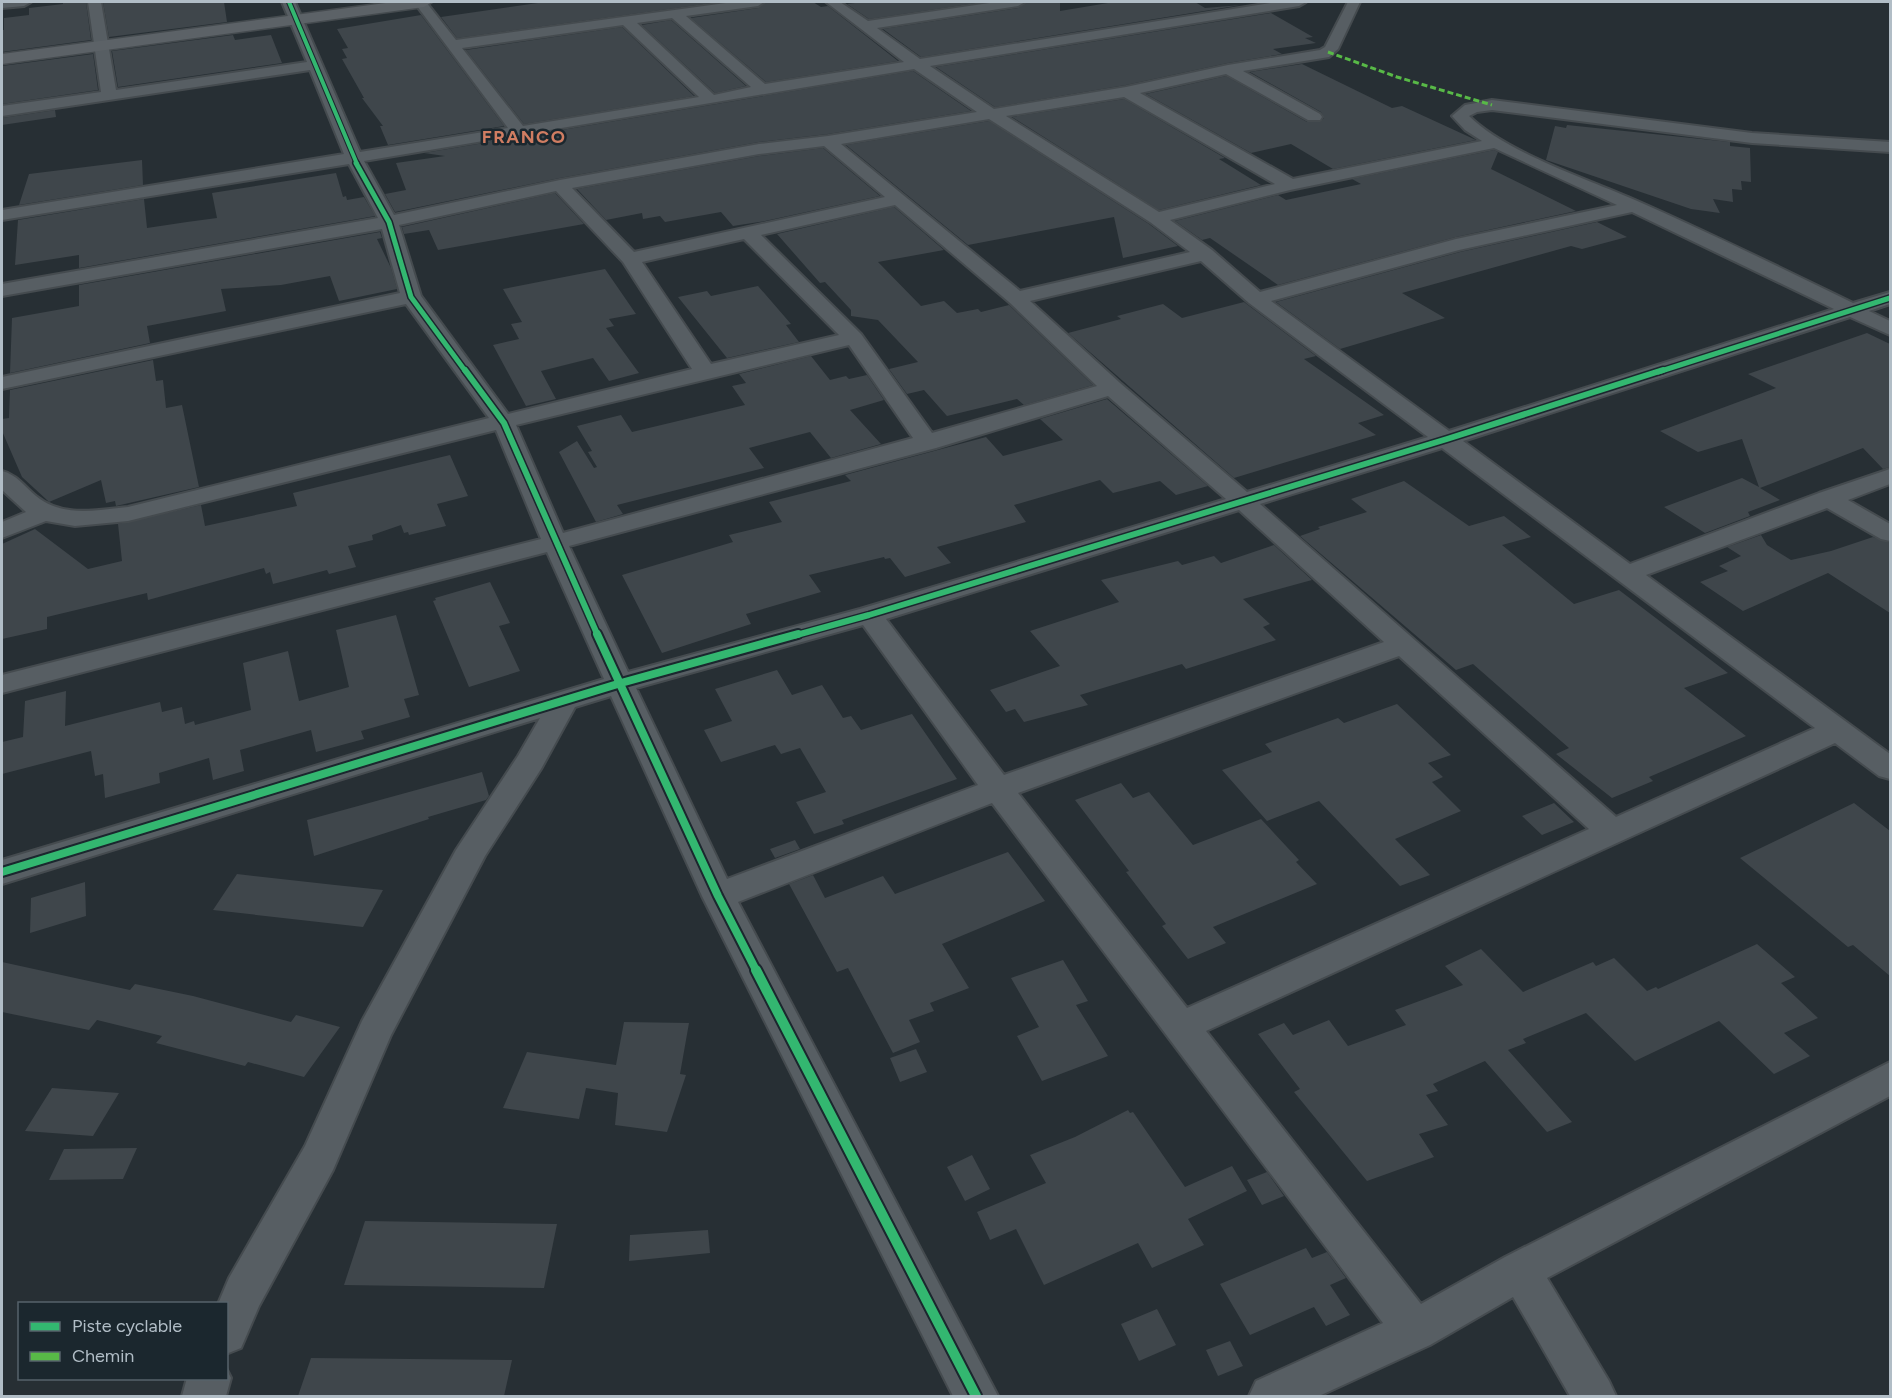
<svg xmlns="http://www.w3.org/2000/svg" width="1892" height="1398" font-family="Figtree,sans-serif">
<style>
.building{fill:#3f464b}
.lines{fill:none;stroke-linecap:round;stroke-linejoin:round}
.street-casing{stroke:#454b4f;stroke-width:4}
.secondary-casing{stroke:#454b4f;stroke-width:3}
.street{fill:#575e63;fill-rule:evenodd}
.secondary{fill:#5c6267;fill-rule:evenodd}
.quiet{stroke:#58b947;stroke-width:3;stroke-dasharray:6 3;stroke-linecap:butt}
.cycleway-far4-casing{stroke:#1b272e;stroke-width:6}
.cycleway-far3-casing{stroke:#1b272e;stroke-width:8}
.cycleway-far2-casing{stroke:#1b272e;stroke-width:9}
.cycleway-far1-casing{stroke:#1b272e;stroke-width:12}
.cycleway-casing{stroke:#1b272e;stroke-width:14}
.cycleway-far4{stroke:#33b770;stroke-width:4}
.cycleway-far3{stroke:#33b770;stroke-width:5}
.cycleway-far2{stroke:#33b770;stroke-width:6}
.cycleway-far1{stroke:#33b770;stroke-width:8}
.cycleway{stroke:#33b770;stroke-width:10}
.labels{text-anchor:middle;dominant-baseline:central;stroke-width:5;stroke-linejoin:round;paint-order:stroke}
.far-district-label{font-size:18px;font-weight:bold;letter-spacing:1.5px;fill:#d07d62;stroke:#1b272e}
</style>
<rect width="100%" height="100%" fill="#272f34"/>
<path class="building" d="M 63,2 L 86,2 L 91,40 L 2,52 L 2,30 L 4,30 L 4,18 L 29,15 L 29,8 L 63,4 Z
M 103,2 L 224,2 L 227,22 L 109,37 Z
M 545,2 L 720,2 L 457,38 L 441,17 Z
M 766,2 L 813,2 L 821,7 L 828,6 L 898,61 L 766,82 L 691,18 L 758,8 Z
M 863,2 L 984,2 L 869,19 L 847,4 Z
M 1027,2 L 1060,2 L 1060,11 L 1114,2 L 1195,2 L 1205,8 L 1241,5 L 921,57 L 883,29 L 1018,8 Z
M 1271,13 L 1313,37 L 1305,38 L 1316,43 L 1273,49 L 1282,54 L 1228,63 L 1126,85 L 995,107 L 936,67 Z
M 421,15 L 424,19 L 504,126 L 388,145 L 380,126 L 383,126 L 362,98 L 364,98 L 342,59 L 347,58 L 342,49 L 348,48 L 337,29 Z
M 671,20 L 746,86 L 715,93 L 642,25 Z
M 622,27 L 694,96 L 524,124 L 466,50 Z
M 233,35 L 235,40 L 271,35 L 282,63 L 118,87 L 112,51 Z
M 93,54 L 98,90 L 2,104 L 2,66 Z
M 1302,64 L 1392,108 L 1402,106 L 1476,140 L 1333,169 L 1291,144 L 1251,153 L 1146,94 L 1226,76 L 1307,122 L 1320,122 L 1324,118 L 1321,112 L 1250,72 Z
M 913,71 L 971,111 L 828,134 L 759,142 L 560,178 L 395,212 L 385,194 L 406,190 L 396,163 L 445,156 L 424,153 Z
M 1124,99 L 1225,158 L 1219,159 L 1261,185 L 1159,210 L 1012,117 Z
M 55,110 L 56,117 L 2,125 L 2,118 Z
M 989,121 L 1149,224 L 1178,246 L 1123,258 L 1114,217 L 968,245 L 846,145 Z
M 1567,125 L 1730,142 L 1730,146 L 1750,148 L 1751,182 L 1741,181 L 1742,190 L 1732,189 L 1733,202 L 1713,199 L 1720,213 L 1691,209 L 1546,160 L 1555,126 L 1566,128 Z
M 823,148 L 880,196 L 765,221 L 733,226 L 721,212 L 665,222 L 660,216 L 643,219 L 642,213 L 606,220 L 577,189 L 759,156 Z
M 1494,150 L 1498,152 L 1491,169 L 1576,211 L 1456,237 L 1278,285 L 1210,238 L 1202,240 L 1175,221 L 1278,195 L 1286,200 L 1361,184 L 1352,179 Z
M 142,160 L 143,185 L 19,205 L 29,174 Z
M 336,173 L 343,197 L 346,196 L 347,200 L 364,197 L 375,216 L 79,268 L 79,255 L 15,265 L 18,220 L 144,199 L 147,228 L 187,222 L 217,218 L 212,193 Z
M 555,193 L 584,224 L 438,250 L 429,230 L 404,234 L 402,227 Z
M 894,207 L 944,250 L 878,262 L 921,306 L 944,301 L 957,313 L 978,309 L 981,312 L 1009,305 L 1093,385 L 1024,405 L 1017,399 L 947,416 L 924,390 L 907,394 L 889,369 L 918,362 L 878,320 L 851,316 L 851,310 L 825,282 L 820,283 L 777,234 Z
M 1597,222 L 1627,237 L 1582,249 L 1571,246 L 1402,293 L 1445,318 L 1340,349 L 1276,302 L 1460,252 Z
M 380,232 L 382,238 L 377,239 L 391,268 L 397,289 L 339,301 L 330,276 L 281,285 L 221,289 L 226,311 L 147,326 L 150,343 L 10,373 L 12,318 L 79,306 L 79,285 Z
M 605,269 L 636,314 L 609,319 L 614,326 L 606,328 L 639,373 L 609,381 L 593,358 L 541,371 L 556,399 L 526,406 L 493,345 L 519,339 L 511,324 L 522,322 L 503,289 Z
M 758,286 L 791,324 L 786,325 L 799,342 L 727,358 L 678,297 L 707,291 L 711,296 Z
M 1244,302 L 1316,356 L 1304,359 L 1384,415 L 1358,423 L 1376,435 L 1234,478 L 1068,333 L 1121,319 L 1117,316 L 1163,304 L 1182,318 Z
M 1867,333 L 1890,344 L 1890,467 L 1883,469 L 1863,448 L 1760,488 L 1780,500 L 1748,512 L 1750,516 L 1705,533 L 1664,507 L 1742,478 L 1759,487 L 1742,439 L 1698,452 L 1660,431 L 1776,388 L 1748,374 Z
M 811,356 L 830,380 L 846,376 L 849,379 L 867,375 L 884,400 L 850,410 L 881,444 L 831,458 L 810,432 L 749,448 L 764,468 L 617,505 L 623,514 L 596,522 L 559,452 L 577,441 L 594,468 L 597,467 L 588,452 L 592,451 L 577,426 L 621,415 L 632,432 L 745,405 L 732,386 L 746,383 L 739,374 Z
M 153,360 L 156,381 L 163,380 L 166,408 L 182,405 L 199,487 L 116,506 L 115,501 L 106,503 L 101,480 L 49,502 L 47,500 L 22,477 L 2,431 L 2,419 L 9,418 L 10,390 Z
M 1107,399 L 1208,486 L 1176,495 L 1160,481 L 1113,493 L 1100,480 L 1014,505 L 1026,522 L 937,547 L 951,563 L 905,577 L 890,558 L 885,559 L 884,557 L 809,575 L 821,592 L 746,614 L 751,624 L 662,653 L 622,575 L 733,542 L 729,535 L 782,522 L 769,502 L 851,481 L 845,475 L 986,437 L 1003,456 L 1063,440 L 1040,419 Z
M 450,455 L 468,496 L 437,504 L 446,526 L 409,535 L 408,532 L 404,533 L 401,525 L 372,535 L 373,540 L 348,546 L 356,567 L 329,574 L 327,570 L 273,584 L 270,572 L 266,574 L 264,568 L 148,600 L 147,593 L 47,617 L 47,629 L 2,639 L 2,544 L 35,529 L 88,569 L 122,561 L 118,524 L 201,505 L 205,526 L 297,506 L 293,493 Z
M 1404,481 L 1469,526 L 1504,516 L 1531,537 L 1502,545 L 1574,604 L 1619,590 L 1728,673 L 1684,688 L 1746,736 L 1649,777 L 1653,781 L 1612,798 L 1556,754 L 1569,748 L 1473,664 L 1456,670 L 1300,536 L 1320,529 L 1318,527 L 1367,512 L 1351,499 Z
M 1761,535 L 1767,545 L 1791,560 L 1831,551 L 1873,537 L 1890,543 L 1890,613 L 1828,573 L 1743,611 L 1700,582 L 1728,571 L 1719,566 L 1741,556 L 1727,547 Z
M 1274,545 L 1312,580 L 1243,599 L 1270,624 L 1263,627 L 1276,640 L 1186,669 L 1182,664 L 1080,695 L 1088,705 L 1024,722 L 1015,709 L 1006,712 L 990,690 L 1060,666 L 1030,631 L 1119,602 L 1101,580 L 1178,561 L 1182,565 L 1214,556 L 1221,563 Z
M 490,582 L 510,623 L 499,626 L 520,671 L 469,687 L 433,601 L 436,600 L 435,598 Z
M 396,615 L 419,695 L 404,699 L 410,717 L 361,731 L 364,739 L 316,752 L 311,730 L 240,750 L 244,771 L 213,780 L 209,758 L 159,773 L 160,783 L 105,798 L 103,774 L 95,776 L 91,751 L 2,774 L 2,742 L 23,737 L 25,701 L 66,691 L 65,726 L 160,702 L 162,712 L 182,707 L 185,724 L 194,721 L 195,725 L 251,710 L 243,663 L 288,651 L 299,701 L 349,687 L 336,630 Z
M 777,670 L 792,695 L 822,685 L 843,718 L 851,716 L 861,730 L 912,714 L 957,779 L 842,820 L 844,824 L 814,834 L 796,802 L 826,792 L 800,748 L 781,754 L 775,745 L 721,762 L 704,730 L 732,721 L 715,689 Z
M 1397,704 L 1451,755 L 1428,763 L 1443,777 L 1432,782 L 1461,811 L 1395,839 L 1430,875 L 1400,886 L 1319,801 L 1267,821 L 1222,770 L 1272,752 L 1265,744 L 1338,718 L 1344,723 Z
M 482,772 L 489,796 L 486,800 L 428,817 L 429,819 L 314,856 L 307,820 Z
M 1121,783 L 1133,798 L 1149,792 L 1193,845 L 1261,819 L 1299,860 L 1296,862 L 1317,884 L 1213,927 L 1226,943 L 1188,959 L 1162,926 L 1166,924 L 1126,872 L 1129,871 L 1075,800 Z
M 1554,803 L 1574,822 L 1542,835 L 1522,816 Z
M 1854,803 L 1890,831 L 1890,976 L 1853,945 L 1848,947 L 1740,858 Z
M 795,840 L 800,849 L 775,858 L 770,849 Z
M 1008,852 L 1045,901 L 942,944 L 969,988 L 930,1003 L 934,1011 L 909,1020 L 920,1042 L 893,1053 L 848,968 L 837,972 L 789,884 L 813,875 L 825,898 L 883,876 L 895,894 Z
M 237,874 L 335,885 L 383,890 L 363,927 L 213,910 Z
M 85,882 L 86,916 L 30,933 L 31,898 Z
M 1757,944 L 1795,977 L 1781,983 L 1818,1018 L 1784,1033 L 1810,1056 L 1774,1074 L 1719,1021 L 1635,1061 L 1586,1013 L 1523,1039 L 1526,1043 L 1508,1050 L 1572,1122 L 1547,1132 L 1485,1061 L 1433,1084 L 1438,1091 L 1426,1095 L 1448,1125 L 1419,1134 L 1434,1157 L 1367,1181 L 1294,1092 L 1300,1089 L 1258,1034 L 1284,1023 L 1293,1035 L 1329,1020 L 1348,1046 L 1406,1025 L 1395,1010 L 1463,985 L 1445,966 L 1481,949 L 1523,992 L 1593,962 L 1596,966 L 1614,958 L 1647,991 L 1656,987 L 1658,989 Z
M 1063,960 L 1088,1001 L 1076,1005 L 1108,1056 L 1042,1081 L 1017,1036 L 1039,1027 L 1011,978 Z
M 2,962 L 130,990 L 135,984 L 193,996 L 291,1022 L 296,1015 L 340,1027 L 304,1077 L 248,1062 L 245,1066 L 156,1043 L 162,1036 L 97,1020 L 89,1030 L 2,1012 Z
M 624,1022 L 689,1023 L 680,1074 L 686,1075 L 667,1132 L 615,1125 L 618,1093 L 586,1088 L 579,1119 L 503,1108 L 527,1052 L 616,1065 Z
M 916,1049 L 927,1072 L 900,1082 L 890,1058 Z
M 52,1088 L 119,1093 L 93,1136 L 25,1131 Z
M 1128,1110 L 1130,1113 L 1133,1112 L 1185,1187 L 1232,1166 L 1247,1191 L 1188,1219 L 1204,1245 L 1152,1268 L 1138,1243 L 1044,1285 L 1016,1229 L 990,1240 L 977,1212 L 1046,1183 L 1030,1155 L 1075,1137 Z
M 137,1148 L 123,1179 L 49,1180 L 64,1149 Z
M 972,1155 L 990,1189 L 965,1201 L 947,1167 Z
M 1267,1172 L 1284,1196 L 1262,1205 L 1247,1180 Z
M 365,1221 L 557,1224 L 544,1288 L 344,1285 Z
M 708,1230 L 710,1253 L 629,1261 L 630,1235 Z
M 1306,1248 L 1312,1258 L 1327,1252 L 1346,1278 L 1330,1285 L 1350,1315 L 1326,1326 L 1314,1307 L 1250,1335 L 1220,1284 Z
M 1157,1309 L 1176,1345 L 1139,1361 L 1121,1324 Z
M 1230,1341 L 1243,1366 L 1218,1376 L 1206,1350 Z
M 311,1358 L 512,1360 L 504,1396 L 298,1396 Z"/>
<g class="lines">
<defs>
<path id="street" d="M 2,2 L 31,2 L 24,6 L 2,8 Z
M 88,2 L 101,2 L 116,90 L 307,62 L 282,2 L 295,2 L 360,152 L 508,128 L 414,2 L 426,2 L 456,40 L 733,2 L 764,2 L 758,6 L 686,16 L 765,84 L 904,62 L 826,2 L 840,2 L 868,21 L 996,2 L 1025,2 L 1018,6 L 877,28 L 920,59 L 1277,2 L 1306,2 L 1299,6 L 930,66 L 994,109 L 1126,87 L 1228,65 L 1320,50 L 1325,47 L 1348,2 L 1360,2 L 1338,49 L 1329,57 L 1243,71 L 1320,114 L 1322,117 L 1320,120 L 1308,120 L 1226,74 L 1140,93 L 1293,179 L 1482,141 L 1465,130 L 1452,116 L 1465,105 L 1492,100 L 1752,133 L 1890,142 L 1890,152 L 1752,143 L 1492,110 L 1477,112 L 1469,116 C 1505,152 1587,179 1635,200 C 1708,232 1781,268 1853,303 L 1890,292 L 1890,304 L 1869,311 L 1890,321 L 1890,335 L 1850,317 L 1463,441 L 1630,564 L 1819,493 L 1890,469 L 1890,484 L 1848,500 L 1890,524 L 1890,541 L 1881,539 L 1827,508 L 1646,575 L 1890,754 L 1890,779 L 1879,776 L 1835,743 L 1206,1031 L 1421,1304 L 1505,1257 L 1890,1062 L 1890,1096 L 1547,1278 L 1609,1381 L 1616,1396 L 1570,1396 L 1513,1297 L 1430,1345 L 1319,1396 L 1249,1396 L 1256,1381 L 1383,1323 L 992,803 L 738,902 L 998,1396 L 953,1396 L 702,896 L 611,696 L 575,707 L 541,769 L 485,856 L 391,1035 L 333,1170 L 259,1306 L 241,1348 L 226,1354 L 226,1304 L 218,1304 L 229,1278 L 305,1146 L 362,1021 L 456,850 L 518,756 L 540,718 L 2,884 L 2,860 L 604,679 L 547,552 L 2,693 L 2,675 L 541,539 L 496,430 L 128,521 L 75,526 L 46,521 L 2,538 L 2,522 L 26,512 L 2,490 L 2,471 C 16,474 25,487 36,496 C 63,518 96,510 128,507 L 489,418 L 406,304 L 2,389 L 2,377 L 400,293 L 382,229 L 2,296 L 2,284 L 378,218 L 349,164 L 2,220 L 2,210 L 344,154 L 310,70 L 2,116 L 2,106 L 101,92 ZM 672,18 L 751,87 L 714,95 L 637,23 ZM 623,25 L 699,97 L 523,126 L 462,48 ZM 914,69 L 977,112 L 828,136 L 759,144 L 560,180 L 394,215 L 364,161 ZM 1124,97 L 1275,184 L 1159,212 L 1006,116 ZM 989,119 L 1150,222 L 1190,252 L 1020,291 L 841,144 ZM 824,146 L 885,197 L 634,252 L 572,188 L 759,154 ZM 1494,148 L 1617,205 L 1456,239 L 1260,292 L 1212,250 L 1170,220 L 1290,190 ZM 556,191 L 623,262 L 692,369 L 508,414 L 421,296 L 399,225 ZM 895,205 L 1009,302 L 1097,386 L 932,433 L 861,334 L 761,235 ZM 1632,212 L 1834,309 L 1449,431 L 1271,301 L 1459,250 ZM 744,239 L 839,335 L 711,364 L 642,262 ZM 1201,261 L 1249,303 L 1428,437 L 1247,492 L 1120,383 L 1030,301 ZM 849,345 L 913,438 L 563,533 L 516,425 ZM 1108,396 L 1226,499 L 860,609 L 628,672 L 569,546 L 936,448 ZM 1442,448 L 1815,728 L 1616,817 L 1260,504 ZM 1239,510 L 1384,642 L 1004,775 L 886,619 ZM 863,625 L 978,785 L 727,879 L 636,688 ZM 1399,656 L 1589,829 L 1187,1008 L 1018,793 Z
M 226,1368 L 231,1378 L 226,1396 L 182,1396 L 187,1378 L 226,1378 Z"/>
<path id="secondary" d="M 393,2 L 432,2 L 424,7 L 2,64 L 2,54 Z"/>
</defs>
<use href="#street" class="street-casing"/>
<use href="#secondary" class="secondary-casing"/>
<use href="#street" class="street"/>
<use href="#secondary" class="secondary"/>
<path class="quiet" d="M 1328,52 L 1397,77 L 1492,105"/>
<defs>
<path id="cycleway-far4" d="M 289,2 L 357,164"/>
<path id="cycleway-far3" d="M 356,163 L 389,222 L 411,297 L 466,372
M 1658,372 L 1890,298"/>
<path id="cycleway-far2" d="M 465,370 L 504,423 L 598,636
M 793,636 L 869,615 L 1447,439 L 1663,370"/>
<path id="cycleway-far1" d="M 597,634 L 718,896 L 757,972
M 2,872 L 621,683 L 798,634"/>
<path id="cycleway" d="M 756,970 L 976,1396"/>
</defs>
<use href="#cycleway-far4" class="cycleway-far4-casing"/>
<use href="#cycleway-far3" class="cycleway-far3-casing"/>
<use href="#cycleway-far2" class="cycleway-far2-casing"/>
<use href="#cycleway-far1" class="cycleway-far1-casing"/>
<use href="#cycleway" class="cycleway-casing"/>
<use href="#cycleway-far4" class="cycleway-far4"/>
<use href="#cycleway-far3" class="cycleway-far3"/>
<use href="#cycleway-far2" class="cycleway-far2"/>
<use href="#cycleway-far1" class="cycleway-far1"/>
<use href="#cycleway" class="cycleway"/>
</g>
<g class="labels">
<g class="far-district-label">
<text x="524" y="137">FRANCO</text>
</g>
</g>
<rect width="1892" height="1398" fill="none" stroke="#b1bdc6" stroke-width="6"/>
<rect x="18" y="1302" width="210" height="78" fill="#1b272e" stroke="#57636b" stroke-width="1.5"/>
<rect x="30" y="1322" width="30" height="9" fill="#33b770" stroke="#57636b" stroke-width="1.5"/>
<text x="72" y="1332" font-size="18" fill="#b1bdc6">Piste cyclable</text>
<rect x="30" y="1352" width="30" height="9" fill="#58b947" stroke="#57636b" stroke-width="1.5"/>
<text x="72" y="1362" font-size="18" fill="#b1bdc6">Chemin</text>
</svg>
